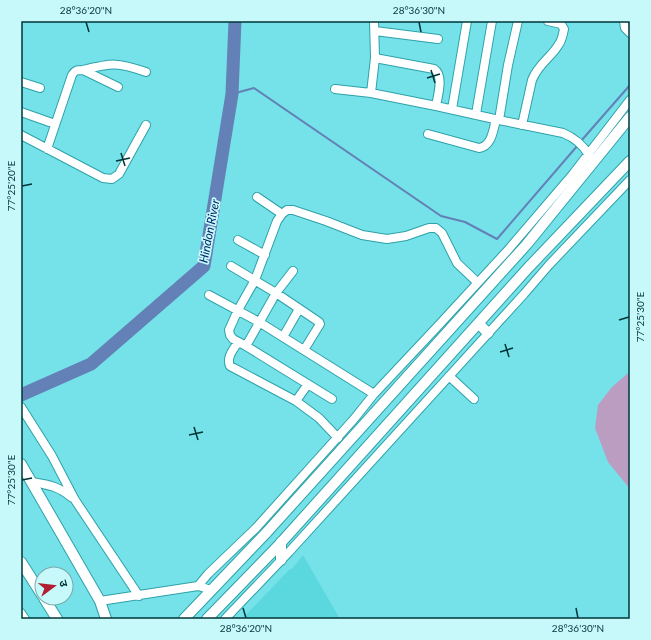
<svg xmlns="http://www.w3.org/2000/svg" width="651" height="640" font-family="Lato,'Noto Sans Devanagari',sans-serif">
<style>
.built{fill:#5bd7de}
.green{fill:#bc9dc2}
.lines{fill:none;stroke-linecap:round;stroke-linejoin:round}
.stream{stroke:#6381b6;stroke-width:2}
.river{stroke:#6381b6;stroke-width:13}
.minor-casing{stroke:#2da2a9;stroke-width:10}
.major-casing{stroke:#2da2a9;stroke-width:12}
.minor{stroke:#fff;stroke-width:8}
.major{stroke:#fff;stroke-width:10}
.ticks{fill:none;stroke:#013538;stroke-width:1.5}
.labels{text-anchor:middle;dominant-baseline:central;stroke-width:3.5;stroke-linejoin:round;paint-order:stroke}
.water-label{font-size:12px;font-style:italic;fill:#012463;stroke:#c7f9fb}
.neatline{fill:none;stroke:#013538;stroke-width:1.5}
.ticks-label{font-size:10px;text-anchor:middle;fill:#013538}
</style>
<rect width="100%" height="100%" fill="#75e1e8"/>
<path class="built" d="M 303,555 L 340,619 L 242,619 L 290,569 L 292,569 Z"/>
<path class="green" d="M 630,373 L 630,489 L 608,462 L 595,428 L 598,405 L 612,387 L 627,374 Z"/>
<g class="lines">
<path class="stream" d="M 232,94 L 254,88 L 441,216 L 465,222 L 497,239 L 578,145
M 581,141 L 630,85"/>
<path class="river" d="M 21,395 L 91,364 L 204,266 L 232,94 L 235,21"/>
<defs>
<path id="minor" d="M 624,21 L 625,28 L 630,33
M 375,31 L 438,39
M 375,58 L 434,69 C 444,75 438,95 436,106
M 83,70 C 112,63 117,62 146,72
M 21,82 L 40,88
M 335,89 L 371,93 L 436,106 L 499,120 L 563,133 C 575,138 582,144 589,155
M 371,93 L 375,58 L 374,21
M 452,109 L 467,21
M 21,112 L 55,124
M 476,114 L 492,21
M 499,120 L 508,65 L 518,21
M 522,125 L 532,80 C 539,63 551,58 559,44 C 562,40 563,34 564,29 L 561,24 L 548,21
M 428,134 L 479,148 C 492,146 493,130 496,120
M 21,135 L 103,178 L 112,179 L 119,174 L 146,125
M 47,149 L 72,75 C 75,70 77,70 83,70 L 118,87
M 257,197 L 282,214
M 238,240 L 265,255
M 231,266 L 276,293 L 319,322 L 320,324 L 304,350
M 209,295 L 259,322 L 374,394
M 283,337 L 299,309
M 238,342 C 234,349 226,357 230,366 L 296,401 L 319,418 L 338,438
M 246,346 L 276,293 L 293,271
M 449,376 L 474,399
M 332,399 L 246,346 L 233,339 L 230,335 L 229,330 L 238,310 L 255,280 L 277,221 L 282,214 L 287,210 L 293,210 L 326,221 L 362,235 L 387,239 L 406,236 L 429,228 L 436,228 L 442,233 L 457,263 L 477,282
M 296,401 L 308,384
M 21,407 L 52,456 L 75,500 L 139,596
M 32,482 C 49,485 58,486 71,497
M 198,586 L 208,574 L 256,528 L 354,419 L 374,394 L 437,327 L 508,250 L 573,174 L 630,100
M 100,601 L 198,586 L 212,590
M 21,613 L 25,619
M 225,619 L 289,552 L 524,294 L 549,265 L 630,180"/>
<path id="major" d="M 479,324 L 488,333
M 21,464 L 100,601 L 106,619
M 281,560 L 281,542
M 21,562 L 42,595
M 44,598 L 57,619
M 184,619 L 267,532 L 527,244 L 630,117
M 207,619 L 278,546 L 528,268 L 630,161"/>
</defs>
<use href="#minor" class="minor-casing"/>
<use href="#major" class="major-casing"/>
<use href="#minor" class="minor"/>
<use href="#major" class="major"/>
</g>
<path class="ticks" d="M 86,22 L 89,32M 419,22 L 421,32M 431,70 L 435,83M 427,78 L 440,74M 121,153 L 125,166M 116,161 L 130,158M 22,186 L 32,184M 619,320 L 629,317M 505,344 L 509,357M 500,352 L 513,348M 194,427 L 198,440M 189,435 L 203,432M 22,480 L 32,478M 243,608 L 246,618M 576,608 L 578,618"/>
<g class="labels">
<g class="water-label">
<text transform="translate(209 231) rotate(-79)">Hindon River</text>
</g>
</g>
<rect width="651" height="640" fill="none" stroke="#c7f9fb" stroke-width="44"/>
<g transform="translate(54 586) rotate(75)"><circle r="19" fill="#c7f9fb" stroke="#78abad"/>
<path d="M0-3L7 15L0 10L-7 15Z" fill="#b11e32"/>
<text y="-6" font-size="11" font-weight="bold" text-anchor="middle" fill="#013538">उ</text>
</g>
<rect x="22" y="22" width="607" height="596" class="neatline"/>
<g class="ticks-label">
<text x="86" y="14">28°36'20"N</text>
<text x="419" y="14">28°36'30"N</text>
<text transform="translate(11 186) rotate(-90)" y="4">77°25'20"E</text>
<text transform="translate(640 317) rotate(-90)" y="4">77°25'30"E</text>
<text transform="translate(11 480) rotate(-90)" y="4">77°25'30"E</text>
<text x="246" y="632">28°36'20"N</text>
<text x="578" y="632">28°36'30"N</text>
</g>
</svg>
